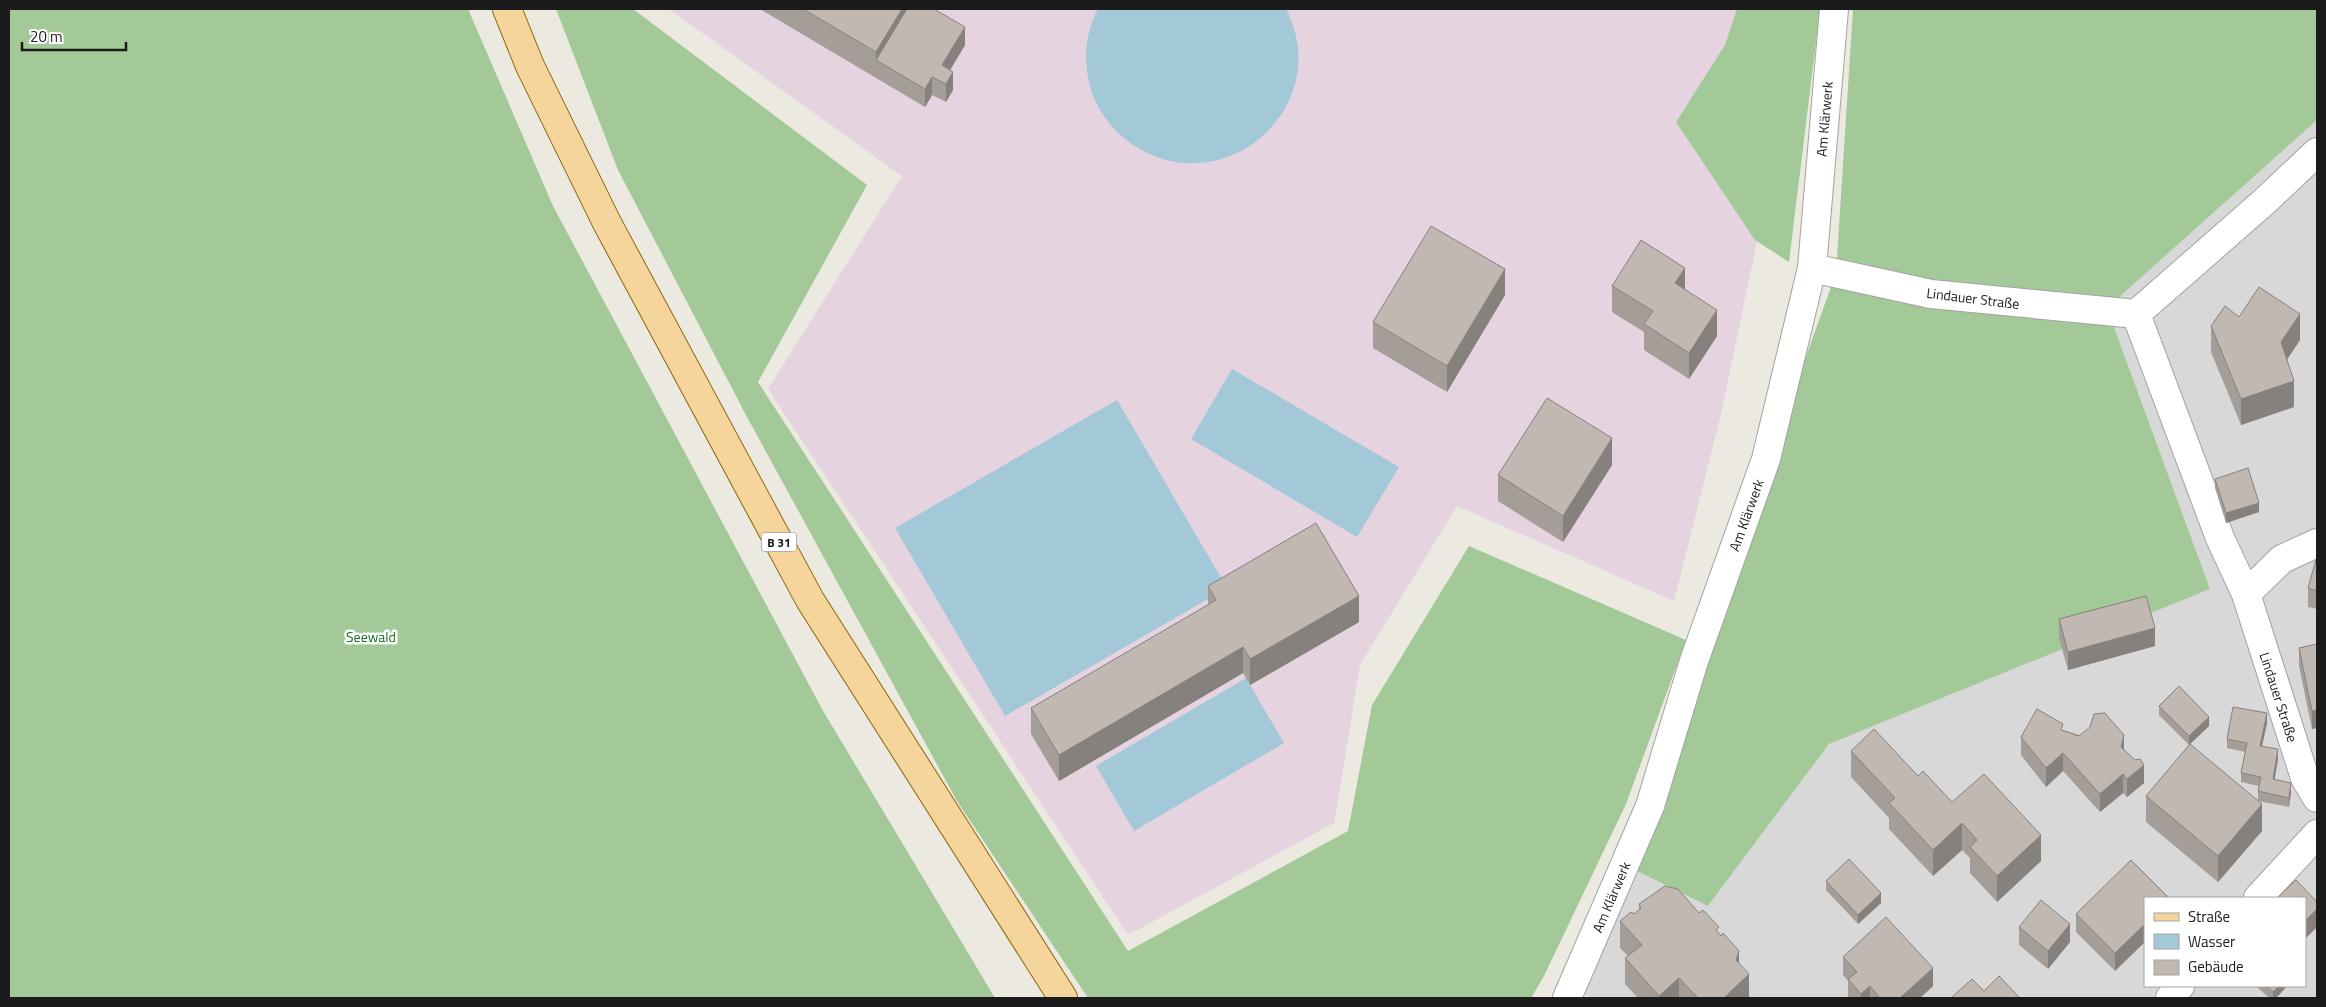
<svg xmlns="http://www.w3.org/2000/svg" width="2326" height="1007" font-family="'Titillium Web',sans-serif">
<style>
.residential{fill:#d9d8d8;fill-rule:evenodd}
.industrial{fill:#e5d3e0}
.forest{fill:#a3c998}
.water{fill:#a3c8d8}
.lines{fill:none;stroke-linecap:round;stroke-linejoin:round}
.minor-casing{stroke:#a2a2a2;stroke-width:30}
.primary-casing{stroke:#896709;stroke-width:30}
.minor{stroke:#fff;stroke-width:28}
.primary{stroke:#f6d59c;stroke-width:28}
.wall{fill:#a59e98}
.shaded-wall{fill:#86817c}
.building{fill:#c0b8b1;stroke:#86817c}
.labels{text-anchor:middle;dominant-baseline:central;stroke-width:5;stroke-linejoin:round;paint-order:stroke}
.shield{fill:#fff;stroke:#5f5f5f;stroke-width:1}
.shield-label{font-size:12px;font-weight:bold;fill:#1b1b1b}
.street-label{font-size:14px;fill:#1b1b1b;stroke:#fff}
.park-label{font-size:14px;fill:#11711f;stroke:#fff}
</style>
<rect width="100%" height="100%" fill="#ece9e1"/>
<path class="residential" d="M 2317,120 L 2317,998 L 1591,998 L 1576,990 L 1633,869 L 1708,906 L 1829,744 L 2210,589 L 2107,308 ZM 2145,898 L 2305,898 L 2305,986 L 2145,986 Z"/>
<path class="industrial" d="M 669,9 L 1795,9 L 1762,217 L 1721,414 L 1674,601 L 1457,506 L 1360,665 L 1334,823 L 1128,935 L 768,389 L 902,176 Z"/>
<path class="forest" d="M 9,9 L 468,9 L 553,206 L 822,709 L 995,998 L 9,998 Z
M 556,9 L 633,9 L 867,185 L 758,382 L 1128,951 L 1348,831 L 1372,705 L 1469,546 L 1686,640 L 1626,804 L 1544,976 L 1531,998 L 1088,998 L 957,801 L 747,417 L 618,170 Z
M 1737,9 L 1820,9 L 1789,262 L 1755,240 L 1676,122 L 1725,45 Z
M 1853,9 L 2317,9 L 2317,120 L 2107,308 L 2210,589 L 1829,744 L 1708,906 L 1633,869 L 1708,663 L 1768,462 L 1836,273 Z"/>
<path class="water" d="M 1098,9 L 1286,9 C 1335,102 1231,201 1140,149 C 1118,137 1101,117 1092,93 C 1083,66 1084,34 1098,9 Z
M 1232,369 L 1399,467 L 1357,537 L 1191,439 Z
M 1117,400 L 1227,588 L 1005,716 L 895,528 Z
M 1246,678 L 1284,743 L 1134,831 L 1096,766 Z"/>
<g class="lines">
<defs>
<path id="minor" d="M 1812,268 L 1931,294 L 2136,314 L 2265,201 L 2317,152
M 2136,314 L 2220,538 L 2246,594 L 2305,778 L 2317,798
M 2246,594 L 2282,559 L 2317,543
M 2258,898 L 2317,834
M 1567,998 L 1650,806 L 1694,661 L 1766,459 L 1812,268 L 1834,9
M 2170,998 L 2180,986"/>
<path id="primary" d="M 507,9 L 530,66 L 607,223 L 810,600 L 1063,998"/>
</defs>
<use href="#minor" class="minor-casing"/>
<use href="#primary" class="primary-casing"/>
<use href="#minor" class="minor"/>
<use href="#primary" class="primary"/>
</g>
<path class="wall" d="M 760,9 L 934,9 L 965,45 L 950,70 L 953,90 L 946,102 L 932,95 L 925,107 Z
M 1612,286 L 1685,289 L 1717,336 L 1689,379 L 1644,350 L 1644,332 L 1612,312 Z
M 1505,295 L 1447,392 L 1373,348 L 1373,322 Z
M 2239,317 L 2300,340 L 2287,360 L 2294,407 L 2241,425 L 2211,352 L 2211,326 Z
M 1612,465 L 1563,542 L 1498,501 L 1498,475 Z
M 2215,479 L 2259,512 L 2226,523 L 2215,488 Z
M 2317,556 L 2317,609 L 2308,607 L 2308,588 Z
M 1208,586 L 1359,622 L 1250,685 L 1243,673 L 1059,781 L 1031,734 L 1031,708 L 1208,605 Z
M 2059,619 L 2155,646 L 2068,670 L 2059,638 Z
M 2317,644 L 2317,728 L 2312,729 L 2299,666 L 2299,648 Z
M 2159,706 L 2209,726 L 2190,744 L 2262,831 L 2218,882 L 2146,822 L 2146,796 L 2189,745 L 2159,715 Z
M 2267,723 L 2262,746 L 2278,759 L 2274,780 L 2291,792 L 2289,807 L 2258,801 L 2258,791 L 2259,786 L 2241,782 L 2241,773 L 2245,752 L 2227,748 L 2227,739 Z
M 2063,730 L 2124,749 L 2144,783 L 2127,797 L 2123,793 L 2100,812 L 2063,771 L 2046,787 L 2021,755 L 2021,737 Z
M 1851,751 L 1918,776 L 1952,802 L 2041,861 L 1997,902 L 1970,873 L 1970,858 L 1962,850 L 1933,876 L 1889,829 L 1889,818 L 1851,777 Z
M 1826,881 L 1881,903 L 1858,924 L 1826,890 Z
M 2169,898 L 2115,971 L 2076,932 L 2076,914 Z
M 1639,904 L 1699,913 L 1719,934 L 1739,963 L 1749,998 L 1638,998 L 1625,984 L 1625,958 L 1628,956 L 1620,948 L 1620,921 L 1634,914 L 1639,910 Z
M 2019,927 L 2070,942 L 2048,969 L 2019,945 Z
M 1843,957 L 1933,986 L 1920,998 L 1849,998 L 1848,997 L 1848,981 L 1843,975 Z
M 2256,986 L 2287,986 L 2276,998 L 2269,998 Z"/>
<path class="shaded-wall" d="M 902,9 L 916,9 L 876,60 L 876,78 L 876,52 Z
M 965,27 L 965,45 L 943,82 L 942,65 Z
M 953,72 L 953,90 L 946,102 L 946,84 Z
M 932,77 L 932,95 L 925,107 L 925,89 Z
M 1685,268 L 1685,295 L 1675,283 Z
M 1505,269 L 1505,295 L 1447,392 L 1447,366 Z
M 1717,310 L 1717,336 L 1689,379 L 1689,353 Z
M 2300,314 L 2300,340 L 2281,368 L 2281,342 Z
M 2294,381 L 2294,407 L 2241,425 L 2241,399 Z
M 1612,438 L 1612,465 L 1563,542 L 1563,516 Z
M 2259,503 L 2259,512 L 2226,523 L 2226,513 Z
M 1359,596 L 1359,622 L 1250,685 L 1250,659 Z
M 2155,628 L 2155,646 L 2068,670 L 2068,652 Z
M 1243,647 L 1243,673 L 1059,781 L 1059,755 Z
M 2317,710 L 2317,728 L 2312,729 L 2312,711 Z
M 2267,713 L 2267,723 L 2260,755 L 2260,746 Z
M 2209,717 L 2209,726 L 2189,745 L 2189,736 Z
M 2124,735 L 2124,753 L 2121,747 Z
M 2278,749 L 2278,759 L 2273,789 L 2273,779 Z
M 2063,753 L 2063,771 L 2046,787 L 2046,768 Z
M 2144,765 L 2144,783 L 2127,797 L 2127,779 Z
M 2123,774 L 2123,793 L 2100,812 L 2100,794 Z
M 2291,783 L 2291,792 L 2289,807 L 2289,798 Z
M 2262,804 L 2262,831 L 2218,882 L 2218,856 Z
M 1962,823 L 1962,850 L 1933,876 L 1933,850 Z
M 2041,835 L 2041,861 L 1997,902 L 1997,876 Z
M 1881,893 L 1881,903 L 1858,924 L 1858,915 Z
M 2317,909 L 2317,927 L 2305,939 L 2305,921 Z
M 2070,924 L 2070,942 L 2048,969 L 2048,951 Z
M 2145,924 L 2145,942 L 2115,971 L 2115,953 Z
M 1739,951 L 1739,977 L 1736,960 Z
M 1933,968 L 1933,986 L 1920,998 L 1900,998 Z
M 1749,974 L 1749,998 L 1724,998 Z
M 1679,978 L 1679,998 L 1659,998 L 1659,996 Z
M 1870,986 L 1870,998 L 1861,998 L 1861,994 Z
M 2279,986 L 2287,986 L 2276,998 L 2273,998 L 2273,992 Z"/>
<path class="building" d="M 803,9 L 902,9 L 876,52 Z
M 907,9 L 934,9 L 965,27 L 942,65 L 953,72 L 946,84 L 932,77 L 925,89 L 876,60 Z
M 1431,226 L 1505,269 L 1447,366 L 1373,322 Z
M 1641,240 L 1685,268 L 1675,283 L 1717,310 L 1689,353 L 1644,324 L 1653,311 L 1612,286 Z
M 2259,287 L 2300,314 L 2281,342 L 2294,381 L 2241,399 L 2211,326 L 2225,306 L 2239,317 Z
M 1547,398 L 1612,438 L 1563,516 L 1498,475 Z
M 2248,468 L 2259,503 L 2226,513 L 2215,479 Z
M 1316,523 L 1359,596 L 1250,659 L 1243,647 L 1059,755 L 1031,708 L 1216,600 L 1208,586 Z
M 2317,556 L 2317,591 L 2308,588 Z
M 2146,596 L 2155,628 L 2068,652 L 2059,619 Z
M 2317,644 L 2317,710 L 2312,711 L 2299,648 Z
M 2179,686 L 2209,717 L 2189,736 L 2159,706 Z
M 2233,707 L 2267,713 L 2260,746 L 2278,749 L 2273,779 L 2291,783 L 2289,798 L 2258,791 L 2261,777 L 2241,773 L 2247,743 L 2227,739 Z
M 2037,709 L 2063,724 L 2061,730 L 2079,736 L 2090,727 L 2094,714 L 2105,713 L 2124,735 L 2121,747 L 2135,760 L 2140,759 L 2144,765 L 2127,779 L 2123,774 L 2100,794 L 2063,753 L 2046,768 L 2021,737 Z
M 1874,729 L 1918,776 L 1923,771 L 1952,802 L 1984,774 L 2041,835 L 1997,876 L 1970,847 L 1977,840 L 1962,823 L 1933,850 L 1889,803 L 1895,798 L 1851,751 Z
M 2190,744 L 2262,804 L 2218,856 L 2146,796 Z
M 1849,859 L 1881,893 L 1858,915 L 1826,881 Z
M 2131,860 L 2169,898 L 2145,898 L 2145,924 L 2115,953 L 2076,914 Z
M 2296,880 L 2317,902 L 2317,909 L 2305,921 L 2305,898 L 2277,898 Z
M 1665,886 L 1678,889 L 1699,913 L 1703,910 L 1719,927 L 1716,930 L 1721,936 L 1723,933 L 1739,951 L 1736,960 L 1749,974 L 1724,998 L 1698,998 L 1679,978 L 1659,996 L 1625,958 L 1642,945 L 1620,921 L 1631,912 L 1634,914 L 1641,908 L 1639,904 Z
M 2041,900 L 2070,924 L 2048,951 L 2019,927 Z
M 1886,917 L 1933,968 L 1900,998 L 1880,998 L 1870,986 L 1861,994 L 1848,979 L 1857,972 L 1843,957 Z
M 1999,976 L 2020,998 L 1951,998 L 1972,979 L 1984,991 Z
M 2266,986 L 2279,986 L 2273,992 Z"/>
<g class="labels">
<rect class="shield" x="761.5" y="532.5" width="35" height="19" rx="4"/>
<g class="shield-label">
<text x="779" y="542">B 31</text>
</g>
<g class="street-label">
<text transform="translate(1824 119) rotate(-85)">Am Klärwerk</text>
<text transform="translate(1973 298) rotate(7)">Lindauer Straße</text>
<text transform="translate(1746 515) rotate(-70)">Am Klärwerk</text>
<text transform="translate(2279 697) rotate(72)">Lindauer Straße</text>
<text transform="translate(1611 897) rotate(-67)">Am Klärwerk</text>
</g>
<g class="park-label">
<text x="371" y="636">Seewald</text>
</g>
</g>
<rect width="2326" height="1007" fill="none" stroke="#1b1b1b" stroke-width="20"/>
<rect x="2144" y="897" width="162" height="90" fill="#ffffff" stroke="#a4a4a4"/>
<rect x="2154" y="913" width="25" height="8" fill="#f6d59c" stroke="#a4a4a4"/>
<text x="2188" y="922" font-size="15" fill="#1b1b1b">Straße</text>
<rect x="2154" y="934" width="25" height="15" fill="#a3c8d8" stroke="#a4a4a4"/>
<text x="2188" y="947" font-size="15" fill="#1b1b1b">Wasser</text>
<rect x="2154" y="960" width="25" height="15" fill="#c0b8b1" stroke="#a4a4a4"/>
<text x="2188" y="972" font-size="15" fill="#1b1b1b">Gebäude</text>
<path d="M22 42v8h104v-8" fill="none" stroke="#1b1b1b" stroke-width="2.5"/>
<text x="30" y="42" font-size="15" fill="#1b1b1b" stroke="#ffffff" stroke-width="4" paint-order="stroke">20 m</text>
</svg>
